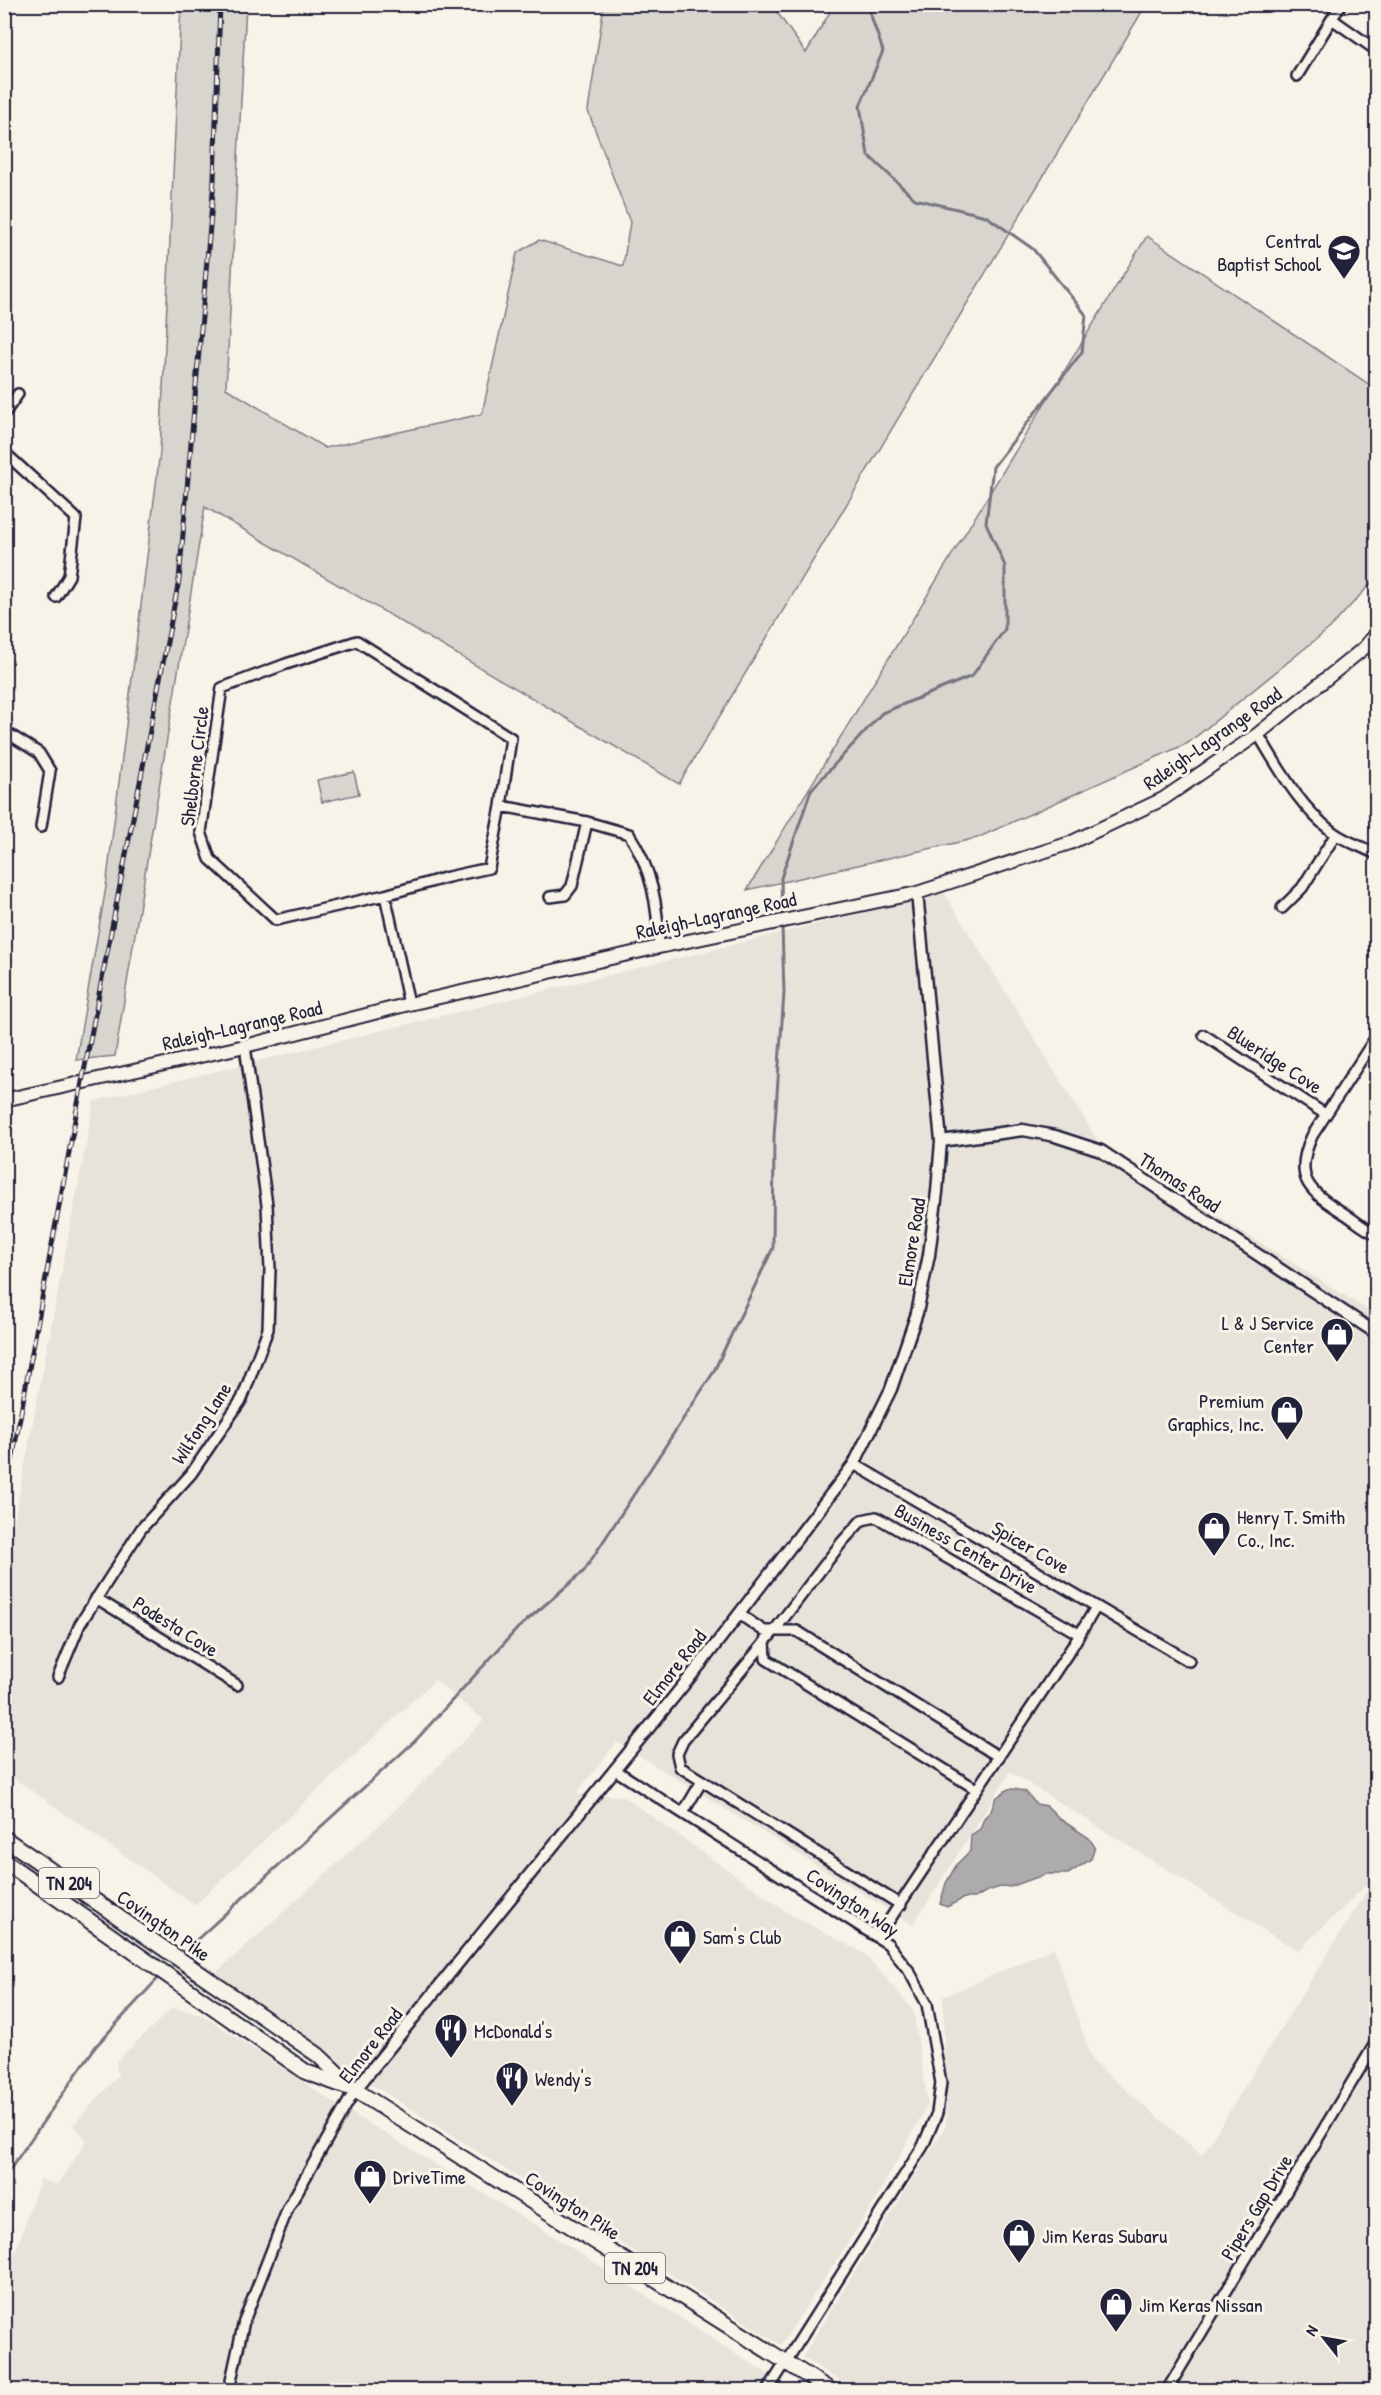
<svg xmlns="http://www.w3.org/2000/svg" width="1381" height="2395" font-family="'Patrick Hand',sans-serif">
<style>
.built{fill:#e7e3db}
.green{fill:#d8d5cf;stroke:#7d7c85;stroke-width:1.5}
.water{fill:#aeabad;stroke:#76747f;stroke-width:1.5}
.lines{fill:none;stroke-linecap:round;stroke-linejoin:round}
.stream{stroke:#76747f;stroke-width:3}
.minor-casing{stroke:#22223b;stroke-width:14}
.tertiary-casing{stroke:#22223b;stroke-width:15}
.secondary-casing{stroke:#22223b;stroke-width:16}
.primary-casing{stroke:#22223b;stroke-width:18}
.minor{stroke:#f7f3e8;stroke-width:9}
.tertiary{stroke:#f7f3e8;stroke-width:10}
.secondary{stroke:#f7f3e8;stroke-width:12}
.primary{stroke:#f7f3e8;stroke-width:14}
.rail-casing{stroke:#22223b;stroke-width:5}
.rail{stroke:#f7f3e8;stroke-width:3;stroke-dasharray:9;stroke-linecap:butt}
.labels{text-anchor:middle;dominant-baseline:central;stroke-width:6;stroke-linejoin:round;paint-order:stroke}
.shield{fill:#f7f3e8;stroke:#62616f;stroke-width:1.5}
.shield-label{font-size:18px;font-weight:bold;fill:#22223b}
.poi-label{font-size:20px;fill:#22223b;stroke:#f7f3e8;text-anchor:start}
.street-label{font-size:20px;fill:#22223b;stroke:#f7f3e8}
</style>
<rect width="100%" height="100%" fill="#f7f3e8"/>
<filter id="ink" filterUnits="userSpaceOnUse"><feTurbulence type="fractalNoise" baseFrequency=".0167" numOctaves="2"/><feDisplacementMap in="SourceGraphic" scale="12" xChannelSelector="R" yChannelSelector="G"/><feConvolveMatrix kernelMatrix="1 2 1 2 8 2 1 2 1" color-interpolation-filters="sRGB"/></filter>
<g filter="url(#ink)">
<path class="built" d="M 944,893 L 1098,1141 L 1376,1315 L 1376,2390 L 855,2390 L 802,2357 L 946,2125 L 943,1997 L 1054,1948 L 1092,2061 L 1202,2155 L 1376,1876 L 1298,1951 L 1010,1772 L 913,1925 L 617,1742 L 576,1794 L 623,1796 L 790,1914 L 865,1954 L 913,2010 L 928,2104 L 874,2203 L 781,2345 L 208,1980 L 385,1820 L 484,1720 L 435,1680 L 195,1905 L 5,1772 L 5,1569 L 94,1101 Z
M 173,2007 L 204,2016 L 335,2103 L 539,2227 L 793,2390 L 5,2390 L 5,2283 L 40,2179 L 58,2185 L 87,2140 L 73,2125 L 118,2076 L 116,2062 Z"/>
<path class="green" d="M 181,5 L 246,5 L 226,388 L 325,448 L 482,414 L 517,253 L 539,240 L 623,266 L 630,222 L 588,111 L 604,5 L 772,5 L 806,53 L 834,5 L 1146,5 L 679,784 L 205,507 L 115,1056 L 76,1060 L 106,887 L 160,452 Z
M 1147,236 L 1376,389 L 1376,578 L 1330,628 L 1188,743 L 977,838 L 747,890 Z
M 354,772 L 359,794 L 322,802 L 317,780 Z"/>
<path class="water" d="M 1008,1789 L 1015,1789 L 1026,1792 L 1036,1804 L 1047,1806 L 1060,1819 L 1089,1838 L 1095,1847 L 1091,1859 L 1068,1874 L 1046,1874 L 1010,1887 L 1003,1886 L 985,1892 L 975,1898 L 964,1898 L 947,1907 L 940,1904 L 946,1883 L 957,1864 L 970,1851 L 971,1835 L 980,1829 L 984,1818 L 991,1811 L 996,1798 Z"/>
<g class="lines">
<path class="stream" d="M 782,918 L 781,878 L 811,790 L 882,713 L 972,676 L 1005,629 L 1005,566 L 986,523 L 993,467 L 1082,352 L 1086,315 L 1033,249 L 986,216 L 915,199 L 868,155 L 860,106 L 883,51 L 867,4
M 180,1955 L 416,1740 L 517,1629 L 584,1571 L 713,1373 L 773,1248 L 774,1137 L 784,993 L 782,925
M 4,2178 L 96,2046 L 161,1975"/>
<defs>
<path id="minor" d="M 1332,19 L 1376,50
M 1297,76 L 1341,4
M 4,414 L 18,394
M 4,452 L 76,518 L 69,576 L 56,597
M 357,641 L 511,738 L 501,806 L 489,868 L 448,877 L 385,895 L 276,920 L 210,859 L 201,832 L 222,688 L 286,664 Z
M 4,731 L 39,753 L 50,771 L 41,827
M 1258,734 C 1280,770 1300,808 1334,833 C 1347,842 1363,847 1376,854
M 501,806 L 587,822 L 629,834 C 652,869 658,906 659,947
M 385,895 L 409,1004
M 550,897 L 565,895 L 572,886 L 587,822
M 1282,908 L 1302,888 L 1336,834
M 1204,1035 L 1325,1114
M 1376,1037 L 1312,1136 C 1292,1179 1310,1192 1345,1214 C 1356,1221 1364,1229 1376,1234
M 854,1464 L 1189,1661
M 96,1598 L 237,1685
M 739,1614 L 764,1631 L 797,1631 L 999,1757
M 765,1640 L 766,1659 L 976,1789
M 58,1677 L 80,1624 L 141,1529 L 191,1474 L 242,1399 L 268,1329 L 270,1269 L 267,1205 L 245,1046
M 615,1770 L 888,1944 L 909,1971 L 927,2004 L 941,2083 L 937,2113 L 923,2146 L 768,2390
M 683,1813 L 702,1781
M 901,1905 L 680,1767 L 677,1754 L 683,1741 L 774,1631 L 842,1542 L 862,1520 L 876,1517 L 1079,1634
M 878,1937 L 1072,1647 L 1096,1607
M 229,2390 L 244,2321 L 288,2208 L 355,2090
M 1167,2390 L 1376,2042"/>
<path id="tertiary" d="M 941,1141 L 1023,1130 L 1055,1136 L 1101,1151 L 1376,1333
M 355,2090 L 703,1661 L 854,1464 L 891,1389 L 917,1313 L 929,1255 L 937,1192 L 941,1141 L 917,893"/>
<path id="secondary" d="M 4,1100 L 245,1046 L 409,1004 L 659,947 L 917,893 L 1070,843 L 1163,799 L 1258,734 L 1364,648 L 1376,634"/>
<path id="primary" d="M 4,1838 L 318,2055 L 355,2090 L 830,2390
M 4,1861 L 306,2072 L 347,2087"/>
</defs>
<use href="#minor" class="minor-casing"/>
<use href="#tertiary" class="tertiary-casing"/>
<use href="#secondary" class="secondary-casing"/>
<use href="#primary" class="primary-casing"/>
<use href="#minor" class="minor"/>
<use href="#tertiary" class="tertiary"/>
<use href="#secondary" class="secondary"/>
<use href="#primary" class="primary"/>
<defs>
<path id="rail" d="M 4,1504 L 82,1082 L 179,580 L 214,180 L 220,4"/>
</defs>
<use href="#rail" class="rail-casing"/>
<use href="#rail" class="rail"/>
</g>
</g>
<defs>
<symbol id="school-pin" viewBox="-11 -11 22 30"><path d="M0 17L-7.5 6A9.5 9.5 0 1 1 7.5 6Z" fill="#22223b" stroke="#f7f3e8"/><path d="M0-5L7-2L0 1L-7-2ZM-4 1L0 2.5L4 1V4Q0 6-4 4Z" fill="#fff"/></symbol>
<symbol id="shop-pin" viewBox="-11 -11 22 30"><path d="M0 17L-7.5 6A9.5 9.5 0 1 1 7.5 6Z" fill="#22223b" stroke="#f7f3e8"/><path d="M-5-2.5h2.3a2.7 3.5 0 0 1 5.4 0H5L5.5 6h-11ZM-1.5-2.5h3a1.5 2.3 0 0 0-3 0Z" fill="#fff"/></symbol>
<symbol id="restaurant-pin" viewBox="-11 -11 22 30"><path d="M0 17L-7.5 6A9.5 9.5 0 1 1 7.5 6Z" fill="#22223b" stroke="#f7f3e8"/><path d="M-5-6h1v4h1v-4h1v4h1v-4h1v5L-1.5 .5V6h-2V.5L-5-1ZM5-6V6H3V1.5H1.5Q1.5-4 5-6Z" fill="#fff"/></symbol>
</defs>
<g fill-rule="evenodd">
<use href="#school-pin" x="1325" y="232" width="38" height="52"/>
<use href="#shop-pin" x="1318" y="1315" width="38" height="52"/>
<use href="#shop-pin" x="1268" y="1393" width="38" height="52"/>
<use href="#shop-pin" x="1195" y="1509" width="38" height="52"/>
<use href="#shop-pin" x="661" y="1917" width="38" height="52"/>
<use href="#restaurant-pin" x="432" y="2011" width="38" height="52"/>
<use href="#restaurant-pin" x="493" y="2059" width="38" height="52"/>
<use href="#shop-pin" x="351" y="2157" width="38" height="52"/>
<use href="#shop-pin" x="1000" y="2216" width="38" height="52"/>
<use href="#shop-pin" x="1097" y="2285" width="38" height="52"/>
</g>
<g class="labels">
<g class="shield">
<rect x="39" y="1868" width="60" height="30" rx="4.5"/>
<rect x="605" y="2253" width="60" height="30" rx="4.5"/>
</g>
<g class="shield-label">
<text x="69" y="1883">TN 204</text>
<text x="635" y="2268">TN 204</text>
</g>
<g class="poi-label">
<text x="1321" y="240" text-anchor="end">Central<tspan x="1321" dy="23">Baptist School</tspan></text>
<text x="1314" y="1322" text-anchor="end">L &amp; J Service<tspan x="1314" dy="23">Center</tspan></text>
<text x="1264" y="1400" text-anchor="end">Premium<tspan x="1264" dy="23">Graphics, Inc.</tspan></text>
<text x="1237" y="1516">Henry T. Smith<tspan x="1237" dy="23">Co., Inc.</tspan></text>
<text x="703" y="1936">Sam's Club</text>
<text x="474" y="2030">McDonald's</text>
<text x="535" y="2078">Wendy's</text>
<text x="393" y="2176">DriveTime</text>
<text x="1042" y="2235">Jim Keras Subaru</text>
<text x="1139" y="2304">Jim Keras Nissan</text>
</g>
<g class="street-label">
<text transform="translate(1212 738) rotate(-35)">Raleigh-Lagrange Road</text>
<text transform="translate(194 766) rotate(-83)">Shelborne Circle</text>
<text transform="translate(716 915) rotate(-12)">Raleigh-Lagrange Road</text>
<text transform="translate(242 1025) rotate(-13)">Raleigh-Lagrange Road</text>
<text transform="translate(1275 1059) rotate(33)">Blueridge Cove</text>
<text transform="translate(1180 1182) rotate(33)">Thomas Road</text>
<text transform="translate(911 1242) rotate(-81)">Elmore Road</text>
<text transform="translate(201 1423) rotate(-57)">Wilfong Lane</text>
<text transform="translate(1031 1547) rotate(30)">Spicer Cove</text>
<text transform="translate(966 1548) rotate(30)">Business Center Drive</text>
<text transform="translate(176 1626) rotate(32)">Podesta Cove</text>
<text transform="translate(674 1667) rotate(-52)">Elmore Road</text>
<text transform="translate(853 1902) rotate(34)">Covington Way</text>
<text transform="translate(164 1925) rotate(35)">Covington Pike</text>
<text transform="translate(370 2045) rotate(-52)">Elmore Road</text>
<text transform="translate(573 2205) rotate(33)">Covington Pike</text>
<text transform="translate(1256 2207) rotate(-59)">Pipers Gap Drive</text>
</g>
</g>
<rect width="1381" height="2395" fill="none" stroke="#f7f3e8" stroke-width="24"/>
<rect x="12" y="12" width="1357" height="2371" fill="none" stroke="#22223b" stroke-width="2" filter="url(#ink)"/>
<g transform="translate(1324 2338) rotate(301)" stroke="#f7f3e8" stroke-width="4.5" paint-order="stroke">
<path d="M0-4.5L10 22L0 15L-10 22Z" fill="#22223b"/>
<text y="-9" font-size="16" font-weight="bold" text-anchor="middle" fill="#22223b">N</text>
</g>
</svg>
